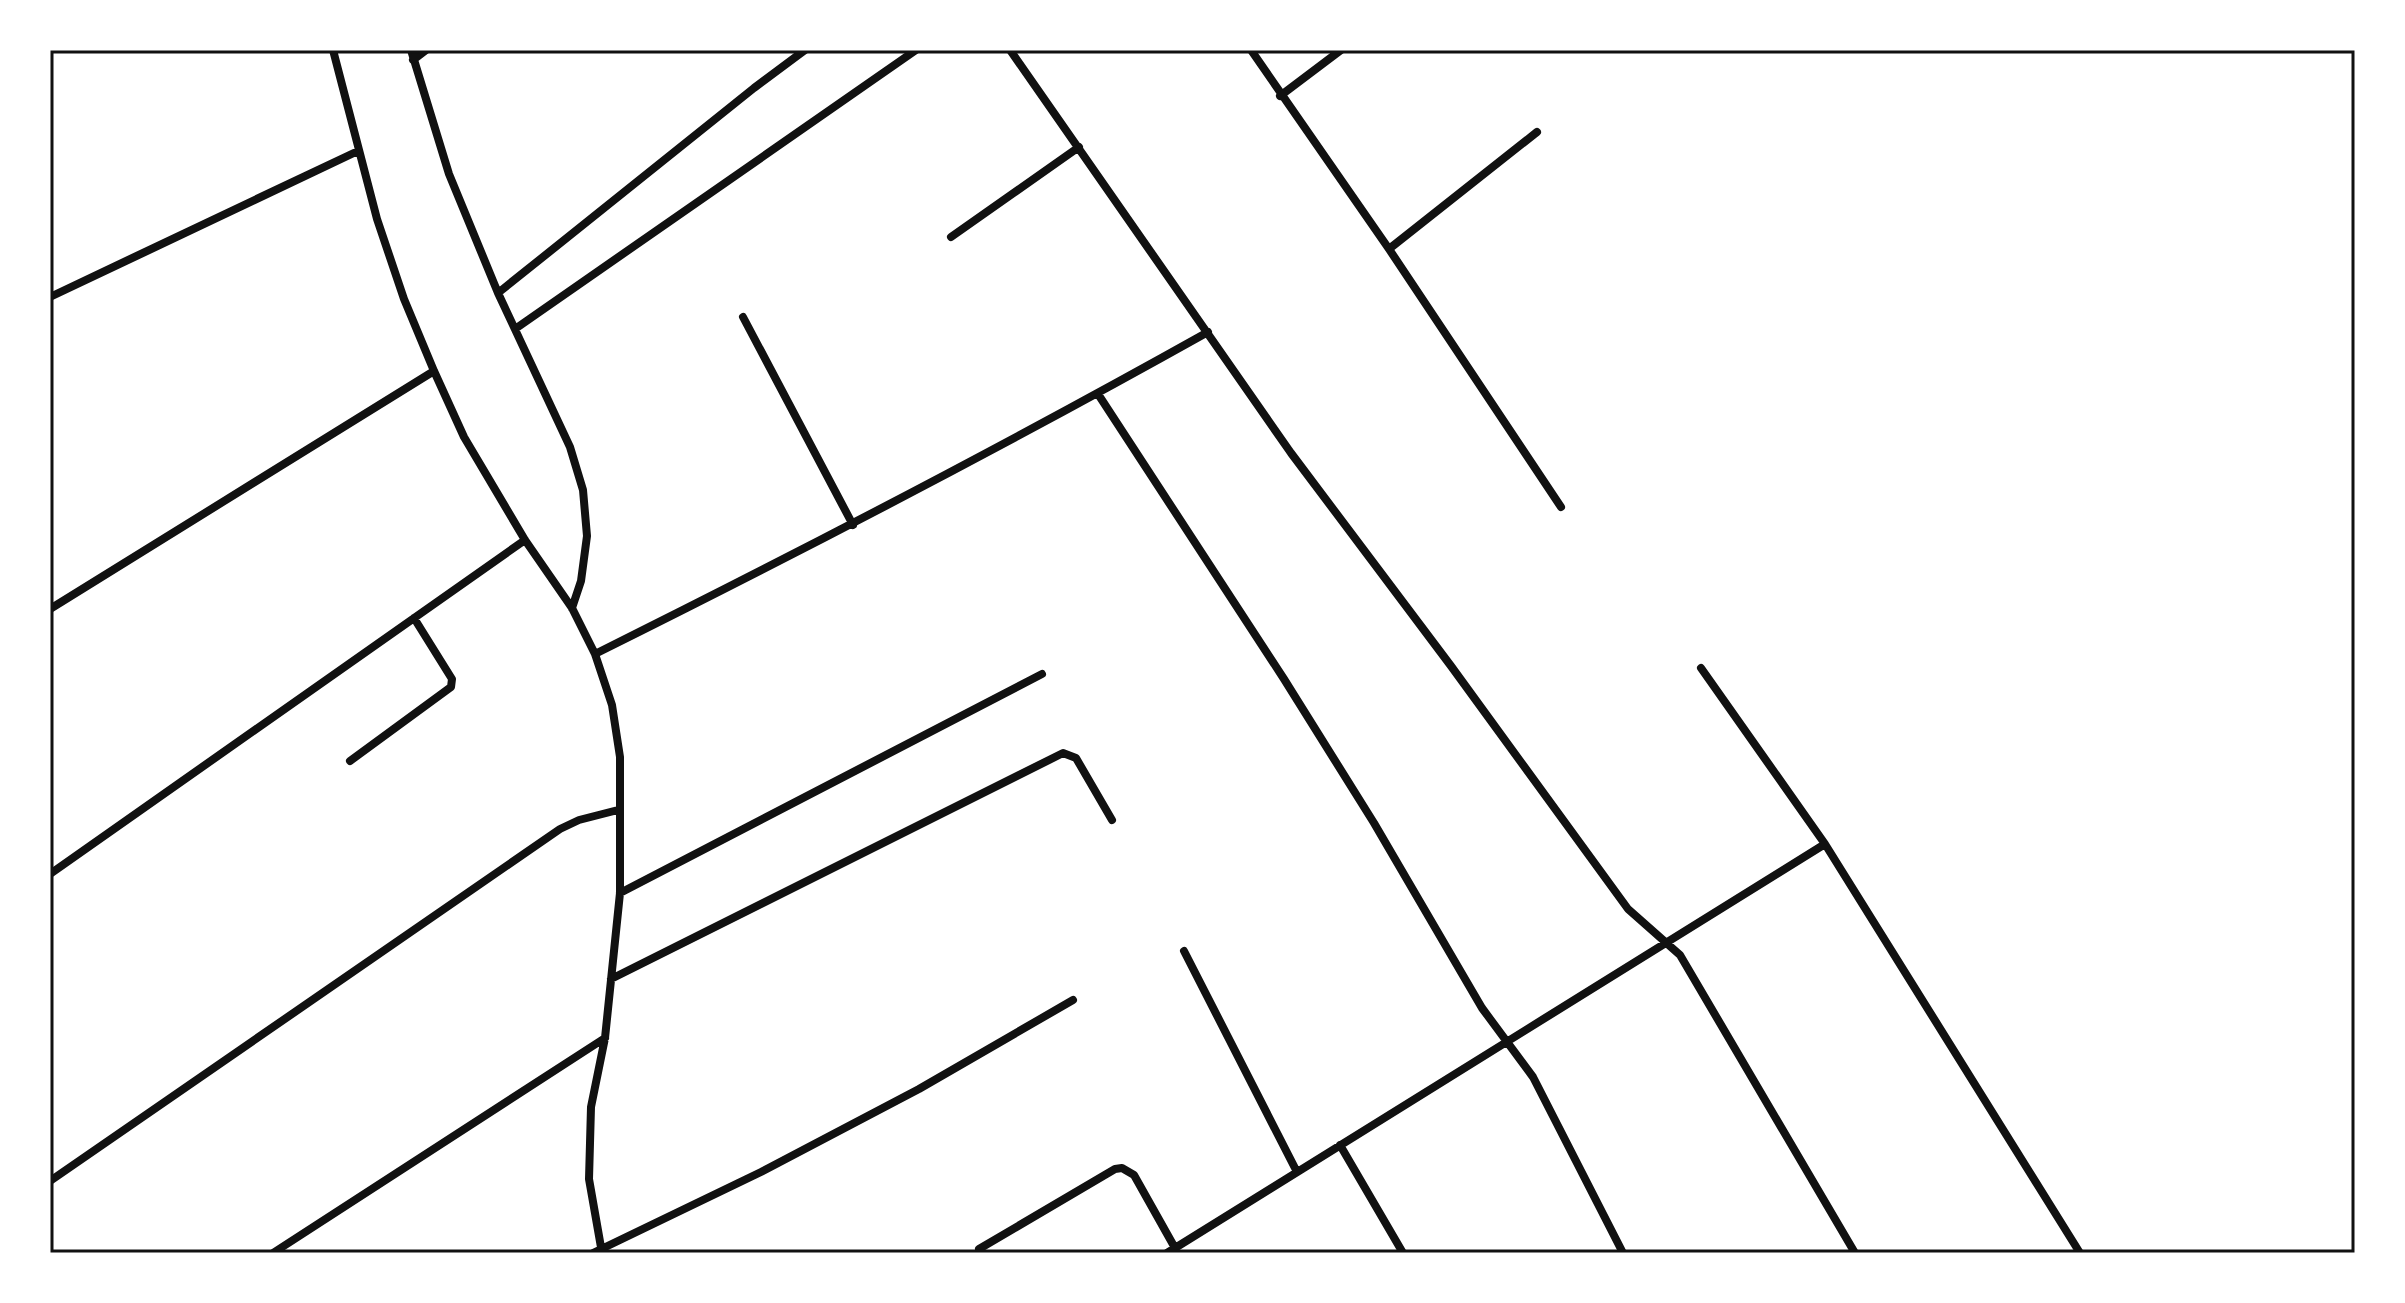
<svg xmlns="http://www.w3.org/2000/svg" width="2405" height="1303" font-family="Arial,sans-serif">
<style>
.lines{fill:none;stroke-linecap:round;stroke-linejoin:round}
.minor{stroke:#111;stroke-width:8}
.neatline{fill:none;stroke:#111;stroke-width:3}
</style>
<rect width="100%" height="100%" fill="#fff"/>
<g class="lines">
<path class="minor" d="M 333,50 L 377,219 L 404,299 L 434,371 L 464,437 L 525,540 L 572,608 L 595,654 L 612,705 L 620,757 L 620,893 L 605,1038 L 591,1107 L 589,1179 L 602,1253
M 411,50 L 449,174 L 498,293 L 570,447 L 583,490 L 587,536 L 581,581 L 572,608
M 1010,50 L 1291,453 L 1451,666 L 1628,909 L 1680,955 L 1855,1253
M 1251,50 L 1389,249 L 1561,507
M 413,60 L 426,50
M 1280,96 L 1341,50
M 951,237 L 1079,147
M 1389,249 L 1537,132
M 498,293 L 754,88 L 805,50
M 50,297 L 358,151
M 743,317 L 853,525
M 515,329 L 916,50
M 1098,394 L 1284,679 L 1374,823 L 1482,1008 L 1533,1077 L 1623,1253
M 50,609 L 434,371
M 595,654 C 802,551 1006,445 1208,332
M 1701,668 L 1825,844 L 2080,1253
M 350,761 L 451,687 L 452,679 L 414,618
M 50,874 L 525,540
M 620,893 L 1042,674
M 1184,951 L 1297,1172
M 611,979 L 1063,753 L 1076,758 L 1112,820
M 1340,1145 L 1403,1253
M 50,1181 L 560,829 L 579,820 L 618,810
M 979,1249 L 1115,1169 L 1122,1168 L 1134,1175 L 1175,1248
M 273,1253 L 605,1038
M 593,1253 L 761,1172 L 919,1089 L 1073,1000
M 1167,1253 L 1825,844"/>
</g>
<rect width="2405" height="1303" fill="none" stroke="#ffffff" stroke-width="104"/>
<rect x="52" y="52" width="2301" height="1199" class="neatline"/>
</svg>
